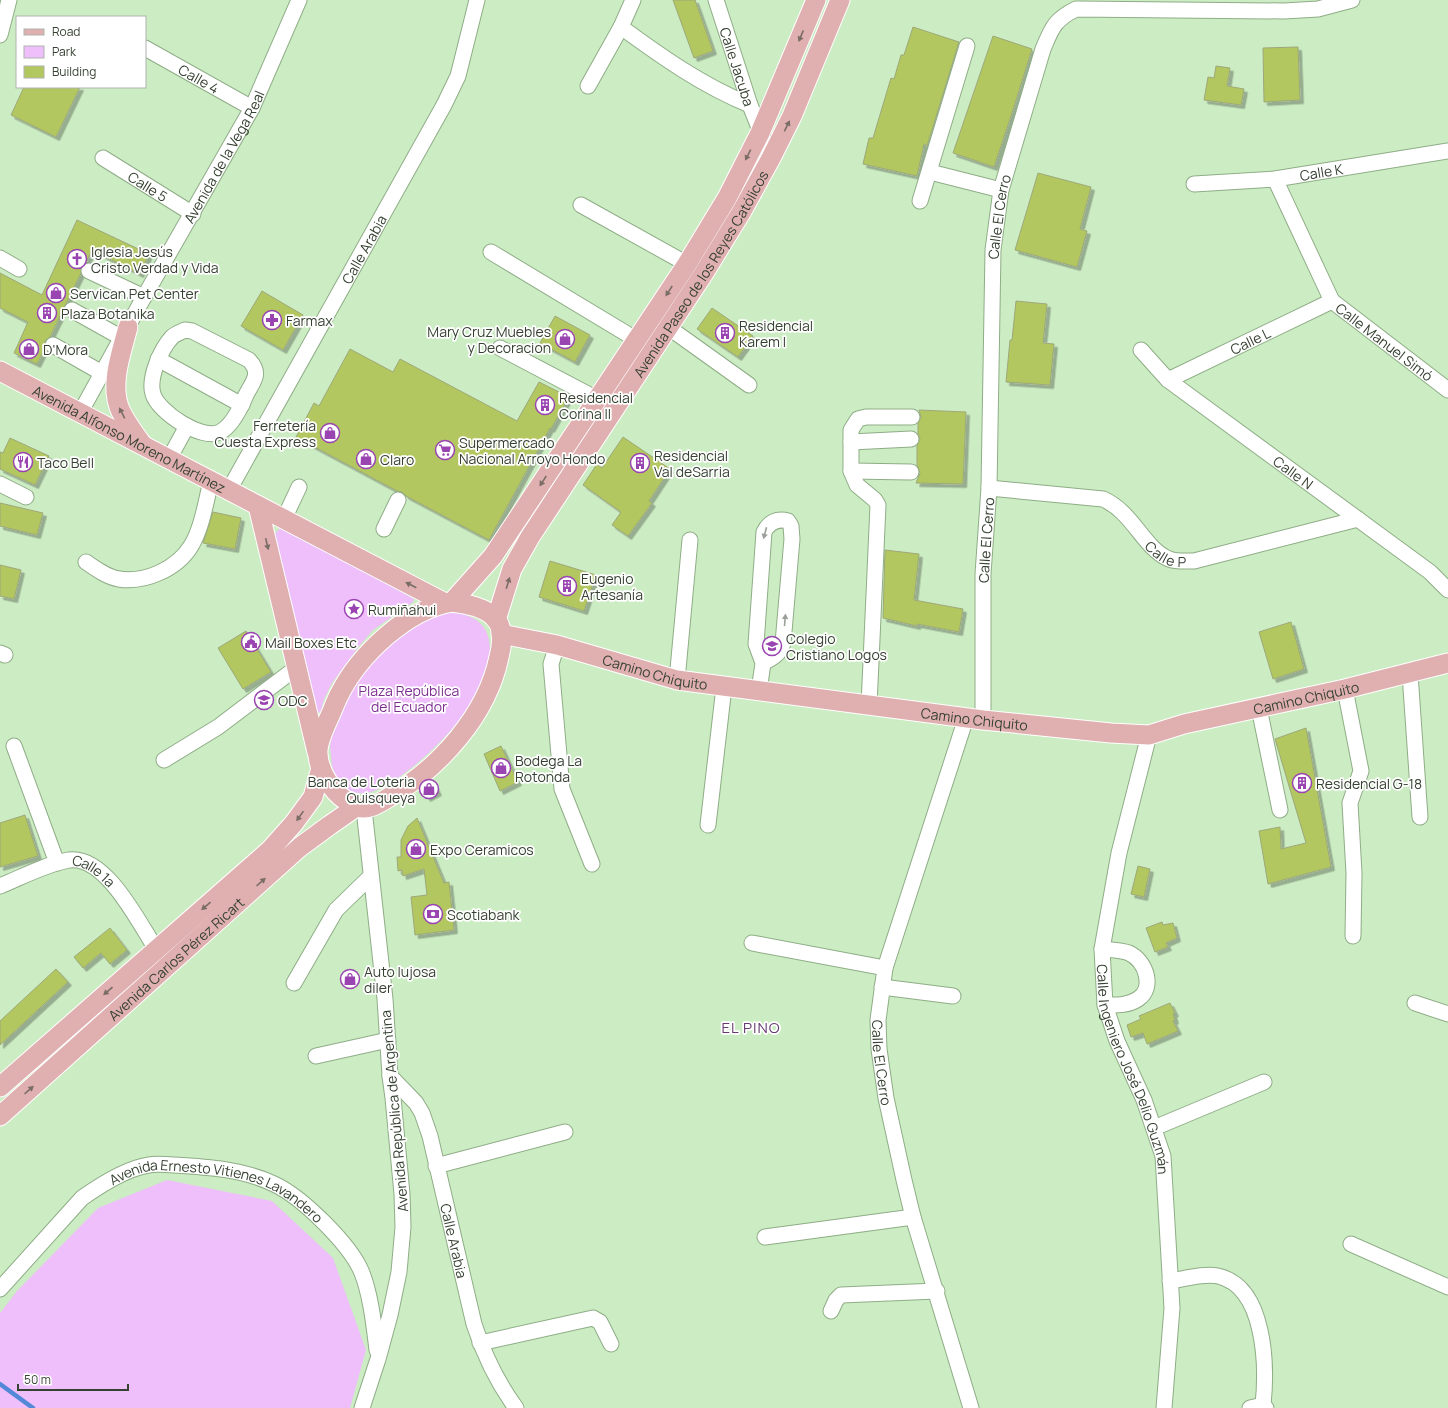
<svg xmlns="http://www.w3.org/2000/svg" width="1448" height="1408" font-family="Manrope,sans-serif">
<style>
.green{fill:#eebffb}
.lines{fill:none;stroke-linecap:round;stroke-linejoin:round}
.stream{stroke:#5387d7;stroke-width:4.5}
.building{fill:#b2c75e;stroke:#9ea87b;filter:url(#shadow)}
.minor-casing{stroke:#8fad87;stroke-width:17}
.major-casing{stroke:#fff;stroke-width:21}
.minor{stroke:#fff;stroke-width:15}
.major{stroke:#e0afb0;stroke-width:19}
.oneway{fill:#796d64}
.oneway2{fill:#9aa098}
.labels{text-anchor:middle;dominant-baseline:central;stroke-width:3.5;stroke-linejoin:round;paint-order:stroke}
.street-label{font-size:14px;fill:#354131;stroke:#fff}
.poi-label{font-size:14px;fill:#354131;stroke:#fff;text-anchor:start}
.park-label{font-size:14px;fill:#7b2e8e;stroke:#fff}
.neighbourhood-label{font-size:15px;letter-spacing:1px;fill:#653a71;stroke:#fff}
</style>
<defs>
<filter id="shadow"><feDropShadow dx="3.5" dy="3.5" stdDeviation="0" flood-color="#0004"/></filter>
</defs>
<rect width="100%" height="100%" fill="#ccecc3"/>
<path class="green" d="M 285,527 L 414,599 L 413,602 L 373,630 L 360,645 L 332,683 L 324,699 L 321,711 L 316,714 L 274,535 L 280,528 Z
M 455,612 C 463,614 474,617 480,623 C 488,630 490,641 490,651 C 490,658 489,668 487,675 C 474,714 410,779 371,792 C 365,794 357,793 350,792 L 337,779 L 332,766 L 330,746 L 335,718 L 369,664 L 391,643 L 417,622 L 437,613 Z
M 167,1180 L 272,1201 L 333,1258 L 366,1350 L 350,1408 L 0,1408 L 0,1313 L 17,1291 L 98,1208 Z"/>
<g class="lines">
<path class="stream" d="M 0,1384 L 33,1408"/>
</g>
<path class="building" d="M 673,0 L 695,0 L 713,51 L 694,58 Z
M 913,27 L 959,42 L 927,146 L 924,144 L 917,176 L 863,164 L 869,138 L 873,138 L 891,78 L 894,79 L 901,55 L 904,55 Z
M 993,36 L 1032,49 L 1012,113 L 994,167 L 953,153 Z
M 1298,47 L 1300,100 L 1264,102 L 1263,48 Z
M 1216,66 L 1230,68 L 1227,86 L 1244,89 L 1241,105 L 1204,100 L 1208,77 L 1214,78 Z
M 24,87 L 80,87 L 56,137 L 11,115 Z
M 1038,173 L 1091,187 L 1080,229 L 1087,231 L 1077,267 L 1015,250 Z
M 77,220 L 149,254 L 140,274 L 92,250 L 86,263 L 81,267 L 81,273 L 50,337 L 45,341 L 45,348 L 37,364 L 14,353 L 28,322 L 0,308 L 0,273 L 42,295 Z
M 262,291 L 303,315 L 283,350 L 241,326 Z
M 1016,301 L 1047,304 L 1043,343 L 1054,344 L 1050,385 L 1006,382 L 1010,340 L 1012,340 Z
M 712,308 L 753,336 L 738,357 L 697,329 Z
M 555,316 L 590,335 L 575,362 L 540,343 Z
M 350,349 L 393,372 L 400,359 L 517,421 L 539,382 L 569,397 L 551,429 L 550,428 L 489,540 L 406,496 L 402,492 L 397,491 L 296,437 L 314,403 L 319,406 Z
M 919,410 L 966,412 L 963,484 L 916,483 L 920,473 L 917,465 L 917,445 L 920,439 L 918,434 L 918,423 L 921,417 Z
M 623,437 L 670,469 L 649,501 L 652,503 L 628,536 L 612,525 L 621,512 L 583,485 L 597,464 L 602,468 Z
M 10,438 L 49,456 L 35,485 L 0,469 L 0,452 L 3,453 Z
M 0,503 L 43,513 L 37,535 L 0,526 Z
M 213,512 L 241,518 L 235,549 L 203,543 Z
M 885,550 L 919,554 L 914,600 L 963,609 L 959,632 L 917,624 L 917,626 L 883,618 Z
M 550,561 L 596,575 L 584,611 L 539,597 Z
M 0,565 L 21,570 L 14,599 L 0,596 Z
M 1291,622 L 1304,669 L 1273,679 L 1259,632 Z
M 246,631 L 271,672 L 243,689 L 218,648 Z
M 1306,728 L 1331,867 L 1268,884 L 1259,831 L 1280,827 L 1281,849 L 1306,843 L 1275,739 Z
M 501,746 L 518,782 L 500,791 L 484,754 Z
M 432,780 L 438,792 L 427,798 L 422,788 Z
M 25,815 L 38,856 L 0,867 L 0,823 Z
M 417,818 L 444,883 L 449,882 L 454,930 L 415,935 L 411,897 L 427,895 L 424,869 L 403,876 L 402,870 L 398,871 L 397,857 L 401,857 L 401,840 L 408,826 Z
M 1138,866 L 1150,869 L 1144,897 L 1131,894 Z
M 1162,922 L 1163,925 L 1173,923 L 1177,938 L 1166,943 L 1168,947 L 1155,952 L 1146,928 Z
M 110,928 L 127,950 L 110,964 L 101,953 L 83,968 L 74,957 Z
M 56,969 L 68,982 L 0,1045 L 0,1021 Z
M 1170,1003 L 1175,1013 L 1173,1014 L 1175,1020 L 1173,1021 L 1178,1031 L 1147,1044 L 1143,1033 L 1131,1037 L 1127,1025 L 1141,1019 L 1139,1016 Z"/>
<g class="lines">
<defs>
<g id="minor">
<path id="s1" d="M 716,0 L 750,105 L 771,158"/>
<path d="M 621,27 C 662,57 703,86 750,105"/>
<path d="M 0,35 L 9,0"/>
<path id="s2" d="M 145,48 L 252,108"/>
<path d="M 588,86 L 621,27 L 633,0"/>
<path id="s3" d="M 103,158 L 193,214"/>
<path d="M 930,172 L 1001,190"/>
<path id="s4" d="M 1275,179 L 1332,301 L 1448,390"/>
<path id="s5" d="M 1194,184 L 1275,179 L 1448,151"/>
<path d="M 920,201 L 967,46"/>
<path d="M 581,205 L 696,269"/>
<path d="M 491,252 L 637,340"/>
<path d="M 0,258 L 19,269"/>
<path d="M 89,271 L 144,297"/>
<path d="M 72,310 L 122,338"/>
<path d="M 668,327 L 749,385"/>
<path d="M 185,330 L 192,331 L 249,360 C 262,374 253,381 246,395 C 241,407 232,426 220,432 C 202,441 158,412 153,394 C 148,378 161,349 172,337 C 175,334 181,332 185,330 Z"/>
<path d="M 53,345 L 102,373"/>
<path d="M 500,348 L 597,399"/>
<path id="s6" d="M 1141,350 L 1168,380 L 1430,572 L 1448,590"/>
<path d="M 158,359 L 242,405"/>
<path id="s7" d="M 1168,380 L 1332,301"/>
<path id="s8" d="M 80,413 L 144,297 L 252,108 L 299,0"/>
<path d="M 851,442 L 911,439"/>
<path d="M 169,459 L 187,426"/>
<path d="M 851,471 L 911,472"/>
<path d="M 0,484 L 26,497"/>
<path id="s9" d="M 989,488 L 1103,499 C 1133,512 1144,549 1169,559 C 1177,562 1186,561 1194,561 L 1358,519"/>
<path id="s10" d="M 229,490 L 444,105 L 458,76 L 477,0"/>
<path d="M 284,519 L 299,487"/>
<path d="M 384,529 L 398,500"/>
<path d="M 86,562 C 96,569 107,577 119,579 C 145,583 177,569 191,546 C 202,528 206,501 211,481"/>
<path d="M 557,645 L 551,664 L 562,789 L 592,864"/>
<path d="M 0,653 L 5,655"/>
<path d="M 1410,674 L 1420,817"/>
<path d="M 677,680 L 690,540"/>
<path d="M 1345,689 L 1361,771 L 1350,803 L 1354,873 L 1353,936"/>
<path d="M 759,691 L 763,663 L 756,644 L 764,532 C 769,522 777,518 788,521 L 791,526 L 792,539 L 783,643 C 780,654 773,658 763,663"/>
<path d="M 869,706 L 878,505 L 875,500 L 857,485 L 851,471 L 851,430 L 858,419 L 866,417 L 912,417"/>
<path d="M 1259,708 L 1280,810"/>
<path id="s11" d="M 966,718 L 885,968 L 878,1020 L 879,1049 L 886,1098 L 904,1180 L 913,1217 L 971,1408"/>
<path id="s12" d="M 983,720 L 983,574 L 989,488 L 993,250 L 1001,190 L 1043,49 C 1052,28 1054,20 1076,9 L 1284,11 L 1318,9 L 1352,0"/>
<path id="s13" d="M 1149,735 L 1119,853 L 1102,949 L 1105,1005 L 1117,1041 L 1144,1100 L 1163,1156 L 1172,1308 L 1164,1408"/>
<path d="M 14,746 L 57,863"/>
<path d="M 164,760 L 218,727 L 296,668"/>
<path d="M 708,825 L 724,687"/>
<path id="s14" d="M 0,886 C 22,877 46,864 69,860 C 106,855 139,923 156,949"/>
<path d="M 752,943 L 885,968"/>
<path d="M 1102,949 C 1111,950 1121,950 1129,953 C 1146,961 1155,988 1138,999 C 1127,1006 1116,1005 1105,1005"/>
<path d="M 294,983 L 336,910 L 371,876"/>
<path d="M 882,987 L 953,996"/>
<path d="M 1415,1003 L 1448,1014"/>
<path d="M 316,1056 L 388,1040"/>
<path id="s15" d="M 390,1076 L 416,1103 L 422,1113 L 430,1136 L 474,1324 C 484,1355 497,1382 516,1408"/>
<path d="M 1154,1128 L 1264,1082"/>
<path d="M 436,1166 L 565,1132"/>
<path d="M 765,1237 L 913,1217"/>
<path d="M 1351,1244 L 1448,1287"/>
<path d="M 1170,1281 C 1184,1279 1204,1273 1218,1276 C 1266,1287 1267,1367 1263,1405"/>
<path id="s16" d="M 0,1289 L 82,1198 C 99,1186 128,1168 149,1165 C 157,1163 166,1165 173,1165 C 207,1167 243,1169 274,1184 C 302,1197 351,1245 362,1273 C 371,1296 374,1326 377,1350"/>
<path d="M 831,1311 L 836,1300 L 841,1295 L 937,1291"/>
<path d="M 480,1343 L 593,1318 L 600,1322 L 611,1344"/>
<path d="M 362,1408 L 378,1359 L 390,1315 L 399,1272 L 403,1227 L 402,1194 L 393,1098 L 390,1076 L 385,999 L 364,809"/>
<path d="M 1250,1408 L 1263,1405 L 1266,1408"/>
</g>
<g id="major">
<path d="M 128,327 C 122,351 110,382 119,407 C 124,420 134,433 142,444"/>
<path id="s17" d="M 0,371 L 445,603"/>
<path d="M 258,506 L 317,752"/>
<path d="M 452,602 L 493,556 L 687,264 L 727,198 L 760,133 L 816,0"/>
<path d="M 452,602 C 467,604 485,607 496,619 C 504,629 502,646 499,657 C 487,715 440,767 391,796 C 380,803 367,812 355,806 C 336,797 319,775 318,754 C 317,744 324,729 328,720 C 332,712 335,703 339,695 C 359,655 407,609 452,602 Z"/>
<path id="s18" d="M 496,620 L 512,569 L 530,537 L 704,273 L 742,211 L 771,158 L 792,116 L 840,0"/>
<path id="s19" d="M 501,634 L 557,645 L 677,680 L 983,720 L 1111,733 L 1149,735 L 1184,724 L 1345,689 L 1448,663"/>
<path d="M 0,1087 L 270,850 L 294,823 L 313,797 L 321,768"/>
<path id="s20" d="M 0,1116 L 300,847 L 330,825 L 356,807"/>
</g>
</defs>
<use href="#minor" class="minor-casing"/>
<use href="#major" class="major-casing"/>
<use href="#minor" class="minor"/>
<use href="#major" class="major"/>
</g>
<defs><path id="oneway-solid" d="M-6-.8H1V-3.2L6.5 0L1 3.2V.8H-6Z"/></defs>
<g class="oneway">
<use href="#oneway-solid" transform="translate(801 36) rotate(113)"/>
<use href="#oneway-solid" transform="translate(787 126) rotate(-64)"/>
<use href="#oneway-solid" transform="translate(748 155) rotate(117)"/>
<use href="#oneway-solid" transform="translate(669 291) rotate(123)"/>
<use href="#oneway-solid" transform="translate(122 413) rotate(-117)"/>
<use href="#oneway-solid" transform="translate(543 481) rotate(123)"/>
<use href="#oneway-solid" transform="translate(267 544) rotate(77)"/>
<use href="#oneway-solid" transform="translate(508 583) rotate(-73)"/>
<use href="#oneway-solid" transform="translate(411 585) rotate(-153)"/>
<use href="#oneway-solid" transform="translate(300 816) rotate(125)"/>
<use href="#oneway-solid" transform="translate(261 882) rotate(-42)"/>
<use href="#oneway-solid" transform="translate(206 906) rotate(139)"/>
<use href="#oneway-solid" transform="translate(108 991) rotate(139)"/>
<use href="#oneway-solid" transform="translate(29 1090) rotate(-42)"/>
</g>
<g class="oneway2">
<use href="#oneway-solid" transform="translate(765 533) rotate(105)"/>
<use href="#oneway-solid" transform="translate(785 620) rotate(-85)"/>
</g>
<defs>
<symbol id="church-ring" viewBox="-11 -11 22 22"><circle r="9.5" fill="#fff" stroke="#9a44b1" stroke-width="1.5"/><path d="M-1.2-6h2.4v3.5h3.3v2.4h-3.3V6h-2.4V-.1h-3.3v-2.4h3.3Z" fill="#9a44b1"/></symbol>
<symbol id="shop-ring" viewBox="-11 -11 22 22"><circle r="9.5" fill="#fff" stroke="#9a44b1" stroke-width="1.5"/><path d="M-5-2.5h2.3a2.7 3.5 0 0 1 5.4 0H5L5.5 6h-11ZM-1.5-2.5h3a1.5 2.3 0 0 0-3 0Z" fill="#9a44b1"/></symbol>
<symbol id="building-ring" viewBox="-11 -11 22 22"><circle r="9.5" fill="#fff" stroke="#9a44b1" stroke-width="1.5"/><path d="M-4-6H4V6H1V3H-1V6H-4ZM-2.5-4.3h1.7v1.8h-1.7ZM.8-4.3h1.7v1.8H.8ZM-2.5-1h1.7V.8h-1.7ZM.8-1h1.7V.8H.8Z" fill="#9a44b1"/></symbol>
<symbol id="pharmacy-ring" viewBox="-11 -11 22 22"><circle r="9.5" fill="#fff" stroke="#9a44b1" stroke-width="1.5"/><path d="M-2-6h4v4h4v4h-4v4h-4v-4h-4v-4h4Z" fill="#9a44b1"/></symbol>
<symbol id="supermarket-ring" viewBox="-11 -11 22 22"><circle r="9.5" fill="#fff" stroke="#9a44b1" stroke-width="1.5"/><path d="M-6-5.5h2.5l.6 2H6L4.5 2H-2.5L-4.4-4H-6ZM-1.5 3.2a1.3 1.3 0 1 0 .1 0ZM3 3.2a1.3 1.3 0 1 0 .1 0Z" fill="#9a44b1"/></symbol>
<symbol id="restaurant-ring" viewBox="-11 -11 22 22"><circle r="9.5" fill="#fff" stroke="#9a44b1" stroke-width="1.5"/><path d="M-5-6h1v4h1v-4h1v4h1v-4h1v5L-1.5 .5V6h-2V.5L-5-1ZM5-6V6H3V1.5H1.5Q1.5-4 5-6Z" fill="#9a44b1"/></symbol>
<symbol id="sight-ring" viewBox="-11 -11 22 22"><circle r="9.5" fill="#fff" stroke="#9a44b1" stroke-width="1.5"/><path d="M0-6L1.8-2.2L6-1.7L2.9 1.2L3.7 5.4L0 3.3L-3.7 5.4L-2.9 1.2L-6-1.7L-1.8-2.2Z" fill="#9a44b1"/></symbol>
<symbol id="civic-ring" viewBox="-11 -11 22 22"><circle r="9.5" fill="#fff" stroke="#9a44b1" stroke-width="1.5"/><path d="M-.6-6.5H3V-4.5H.6V-3L4-1V1h2V6H-6V1h2V-1L-.6-3ZM-1.2 2.5V6h2.4V2.5Z" fill="#9a44b1"/></symbol>
<symbol id="school-ring" viewBox="-11 -11 22 22"><circle r="9.5" fill="#fff" stroke="#9a44b1" stroke-width="1.5"/><path d="M0-5L7-2L0 1L-7-2ZM-4 1L0 2.5L4 1V4Q0 6-4 4Z" fill="#9a44b1"/></symbol>
<symbol id="bank-ring" viewBox="-11 -11 22 22"><circle r="9.5" fill="#fff" stroke="#9a44b1" stroke-width="1.5"/><path d="M-6-4H6V4H-6ZM0-2.3a2.3 2.3 0 1 0 0 4.6a2.3 2.3 0 1 0 0-4.6Z" fill="#9a44b1"/></symbol>
</defs>
<g fill-rule="evenodd">
<use href="#church-ring" x="66" y="248" width="22" height="22"/>
<use href="#shop-ring" x="45" y="282" width="22" height="22"/>
<use href="#building-ring" x="36" y="302" width="22" height="22"/>
<use href="#pharmacy-ring" x="261" y="309" width="22" height="22"/>
<use href="#building-ring" x="714" y="322" width="22" height="22"/>
<use href="#shop-ring" x="554" y="328" width="22" height="22"/>
<use href="#shop-ring" x="18" y="338" width="22" height="22"/>
<use href="#building-ring" x="534" y="394" width="22" height="22"/>
<use href="#shop-ring" x="319" y="422" width="22" height="22"/>
<use href="#supermarket-ring" x="434" y="439" width="22" height="22"/>
<use href="#shop-ring" x="355" y="448" width="22" height="22"/>
<use href="#restaurant-ring" x="12" y="451" width="22" height="22"/>
<use href="#building-ring" x="629" y="452" width="22" height="22"/>
<use href="#building-ring" x="556" y="575" width="22" height="22"/>
<use href="#sight-ring" x="343" y="598" width="22" height="22"/>
<use href="#civic-ring" x="240" y="631" width="22" height="22"/>
<use href="#school-ring" x="761" y="635" width="22" height="22"/>
<use href="#school-ring" x="253" y="689" width="22" height="22"/>
<use href="#shop-ring" x="490" y="757" width="22" height="22"/>
<use href="#building-ring" x="1291" y="772" width="22" height="22"/>
<use href="#shop-ring" x="418" y="778" width="22" height="22"/>
<use href="#shop-ring" x="405" y="838" width="22" height="22"/>
<use href="#bank-ring" x="422" y="903" width="22" height="22"/>
<use href="#shop-ring" x="339" y="968" width="22" height="22"/>
</g>
<g class="labels">
<g class="street-label">
<text stroke="none"><textPath href="#s1" startOffset="70">Calle Jacuba</textPath></text>
<text stroke="none"><textPath href="#s2" startOffset="62">Calle 4</textPath></text>
<text stroke="none"><textPath href="#s8" startOffset="294">Avenida de la Vega Real</textPath></text>
<text stroke="none"><textPath href="#s5" startOffset="128">Calle K</textPath></text>
<text stroke="none"><textPath href="#s3" startOffset="53">Calle 5</textPath></text>
<text stroke="none"><textPath href="#s12" startOffset="504">Calle El Cerro</textPath></text>
<text stroke="none"><textPath href="#s10" startOffset="276">Calle Arabia</textPath></text>
<text stroke="none"><textPath href="#s18" startOffset="404">Avenida Paseo de los Reyes Católicos</textPath></text>
<text stroke="none"><textPath href="#s7" startOffset="91">Calle L</textPath></text>
<text stroke="none"><textPath href="#s4" startOffset="201">Calle Manuel Simó</textPath></text>
<text stroke="none"><textPath href="#s17" startOffset="146">Avenida Alfonso Moreno Martínez</textPath></text>
<text stroke="none"><textPath href="#s6" startOffset="196">Calle N</textPath></text>
<text stroke="none"><textPath href="#s12" startOffset="180">Calle El Cerro</textPath></text>
<text stroke="none"><textPath href="#s9" startOffset="200">Calle P</textPath></text>
<text stroke="none"><textPath href="#s19" startOffset="159">Camino Chiquito</textPath></text>
<text stroke="none"><textPath href="#s19" startOffset="819">Camino Chiquito</textPath></text>
<text stroke="none"><textPath href="#s19" startOffset="482">Camino Chiquito</textPath></text>
<text stroke="none"><textPath href="#s14" startOffset="102">Calle 1a</textPath></text>
<text stroke="none"><textPath href="#s20" startOffset="236">Avenida Carlos Pérez Ricart</textPath></text>
<text stroke="none"><textPath href="#s11" startOffset="358">Calle El Cerro</textPath></text>
<text stroke="none"><textPath href="#s13" startOffset="345">Calle Ingeniero José Delio Guzmán</textPath></text>
<text transform="translate(394 1111) rotate(-95)">Avenida República de Argentina</text>
<text stroke="none"><textPath href="#s16" startOffset="270">Avenida Ernesto Vitienes Lavandero</textPath></text>
<text stroke="none"><textPath href="#s15" startOffset="181">Calle Arabia</textPath></text>
</g>
<g class="poi-label">
<text x="91" y="251">Iglesia Jesús<tspan x="91" dy="16">Cristo Verdad y Vida</tspan></text>
<text x="70" y="293">Servican Pet Center</text>
<text x="61" y="313">Plaza Botanika</text>
<text x="286" y="320">Farmax</text>
<text x="739" y="325">Residencial<tspan x="739" dy="16">Karem I</tspan></text>
<text x="551" y="331" text-anchor="end">Mary Cruz Muebles<tspan x="551" dy="16">y Decoracion</tspan></text>
<text x="43" y="349">D'Mora</text>
<text x="559" y="397">Residencial<tspan x="559" dy="16">Corina II</tspan></text>
<text x="316" y="425" text-anchor="end">Ferretería<tspan x="316" dy="16">Cuesta Express</tspan></text>
<text x="459" y="442">Supermercado<tspan x="459" dy="16">Nacional Arroyo Hondo</tspan></text>
<text x="654" y="455">Residencial<tspan x="654" dy="16">Val deSarria</tspan></text>
<text x="380" y="459">Claro</text>
<text x="37" y="462">Taco Bell</text>
<text x="581" y="578">Eugenio<tspan x="581" dy="16">Artesanía</tspan></text>
<text x="368" y="609">Rumiñahui</text>
<text x="786" y="638">Colegio<tspan x="786" dy="16">Cristiano Logos</tspan></text>
<text x="265" y="642">Mail Boxes Etc</text>
<text x="278" y="700">ODC</text>
<text x="515" y="760">Bodega La<tspan x="515" dy="16">Rotonda</tspan></text>
<text x="415" y="781" text-anchor="end">Banca de Loteria<tspan x="415" dy="16">Quisqueya</tspan></text>
<text x="1316" y="783">Residencial G-18</text>
<text x="430" y="849">Expo Ceramicos</text>
<text x="447" y="914">Scotiabank</text>
<text x="364" y="971">Auto lujosa<tspan x="364" dy="16">diler</tspan></text>
</g>
<g class="park-label">
<text x="409" y="690">Plaza República<tspan x="409" dy="16">del Ecuador</tspan></text>
</g>
<g class="neighbourhood-label">
<text x="751" y="1027">EL PINO</text>
</g>
</g>
<rect x="16" y="16" width="130" height="72" fill="#ffffff" stroke="#aeb3ad"/>
<rect x="24" y="29" width="20" height="6" fill="#e0afb0" stroke="#aeb3ad"/>
<text x="52" y="36" font-size="12" fill="#354131">Road</text>
<rect x="24" y="46" width="20" height="12" fill="#eebffb" stroke="#aeb3ad"/>
<text x="52" y="56" font-size="12" fill="#354131">Park</text>
<rect x="24" y="66" width="20" height="12" fill="#b2c75e" stroke="#aeb3ad"/>
<text x="52" y="76" font-size="12" fill="#354131">Building</text>
<path d="M18 1384v6h110v-6" fill="none" stroke="#354131" stroke-width="2"/>
<text x="24" y="1384" font-size="12" fill="#354131" stroke="#ffffff" stroke-width="3" paint-order="stroke">50 m</text>
</svg>
